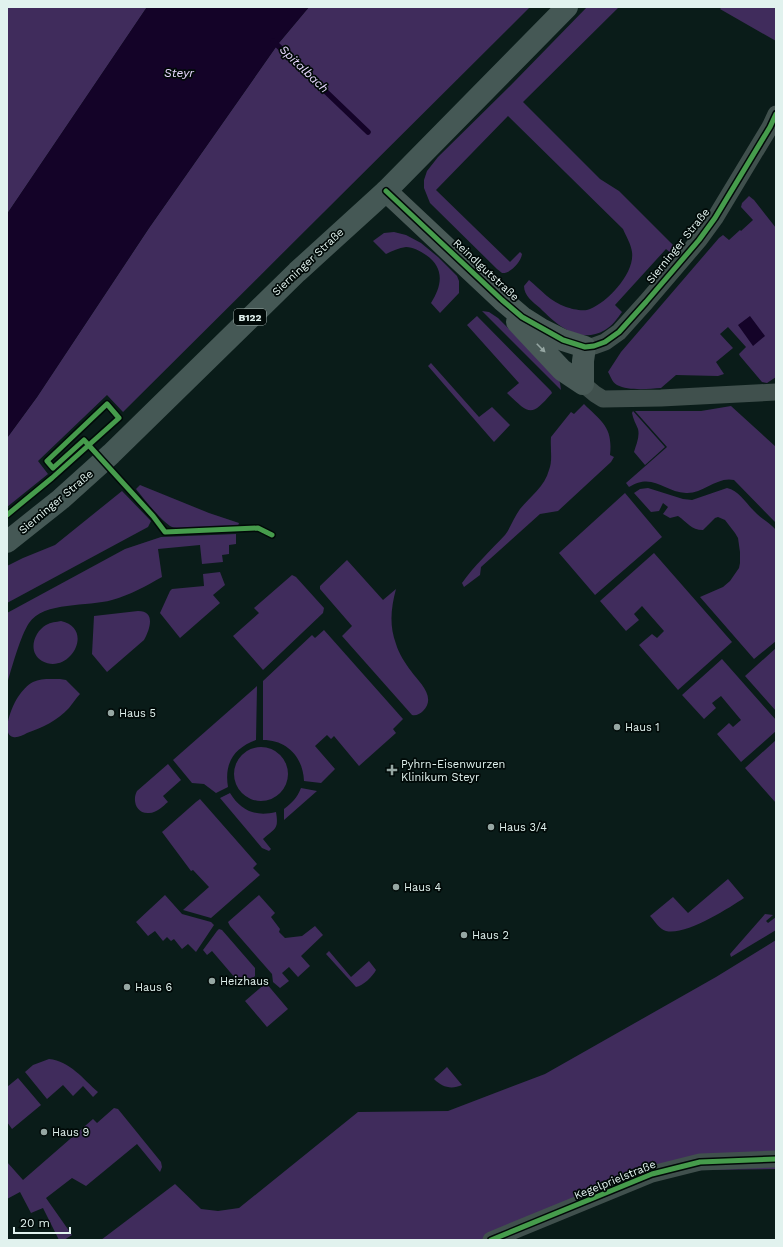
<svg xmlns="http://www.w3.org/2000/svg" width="783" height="1247" font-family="'Work Sans',sans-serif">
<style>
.green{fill:#402c5c}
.water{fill:#140328}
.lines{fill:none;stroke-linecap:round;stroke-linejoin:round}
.stream{stroke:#140328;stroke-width:5.5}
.street{stroke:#40504d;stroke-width:17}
.secondary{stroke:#495a57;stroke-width:22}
.primary{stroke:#455855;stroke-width:22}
.cycleway-casing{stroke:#010a08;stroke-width:8}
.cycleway{stroke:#469c4c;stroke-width:5}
.oneway{fill:#95a6a2}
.poi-dot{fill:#96a7a3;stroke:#010a08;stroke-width:1.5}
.labels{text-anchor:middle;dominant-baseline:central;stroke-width:3.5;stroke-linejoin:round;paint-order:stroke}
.shield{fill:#010a08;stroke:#9eaca9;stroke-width:1}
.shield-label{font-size:10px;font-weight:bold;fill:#e1f2ee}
.street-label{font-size:11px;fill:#e1f2ee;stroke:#010a08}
.poi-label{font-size:11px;fill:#e1f2ee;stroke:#010a08;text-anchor:start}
.water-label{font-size:12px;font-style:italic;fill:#e7d7fe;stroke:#010a08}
</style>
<rect width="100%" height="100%" fill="#0a1c19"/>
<path class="green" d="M 7,7 L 147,7 L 7,214 Z
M 309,7 L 530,7 L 123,412 L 107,395 L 38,461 L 48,474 L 7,507 L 7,438 L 37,397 L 149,228 L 278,44 Z
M 587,7 L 619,7 L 523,102 L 600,179 L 619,191 L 676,248 L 672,254 L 666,249 L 615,305 L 622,312 C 617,319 612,326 605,330 C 579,345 557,325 540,308 C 533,302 524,296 524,286 L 529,280 C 541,290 551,302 566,307 C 572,309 584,312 590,309 C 608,302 635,273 632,252 C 631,244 626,236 623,229 L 508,116 L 436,190 L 510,262 L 520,252 L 522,254 C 521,262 510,274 502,273 L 497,269 L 430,203 L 424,188 L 424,180 L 427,171 L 438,157 L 513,83 Z
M 722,7 L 776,7 L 776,41 L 720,9 Z
M 749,196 L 754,200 L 776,228 L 776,377 L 767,383 L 762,382 L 740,356 L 739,354 L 746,347 L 728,327 L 720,334 L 733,348 L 716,362 L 724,374 L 718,376 L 676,375 L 661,388 C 649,389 628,391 617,385 C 612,382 611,377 608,372 L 621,352 L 719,238 L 723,235 L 729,240 L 740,230 L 741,231 L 753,220 L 741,207 L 742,203 Z
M 394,232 L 406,235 L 421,243 L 438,257 L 457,276 L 459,281 L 459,293 L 440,313 L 431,303 C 442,286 445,268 426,255 C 420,251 413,247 406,247 C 399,248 392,251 386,254 L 373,241 L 384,233 Z
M 482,311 L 489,312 L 498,318 L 557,377 L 560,383 L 561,390 Z
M 477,316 L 551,391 L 552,393 C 531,417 530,415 507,393 L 519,383 L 467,325 Z
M 431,363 L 479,417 L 492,407 L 510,425 L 494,442 L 428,366 Z
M 584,404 C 602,422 613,427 610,455 L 614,457 L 611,462 L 558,511 L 540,514 L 481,567 L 480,575 L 464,587 L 462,583 C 474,566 490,551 505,535 C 511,527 514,517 520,509 C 530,497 545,486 549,470 C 553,460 550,448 551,437 L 571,412 L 574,414 Z
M 731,406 L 776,447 L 776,523 L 734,480 C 717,476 703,494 686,493 C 664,492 653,472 629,487 L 626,483 L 667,447 L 635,411 L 701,411 Z
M 633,411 L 665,447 L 645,465 L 634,452 C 636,445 640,437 638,429 C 636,424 633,419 632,413 Z
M 140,485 L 209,513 L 239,523 L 238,526 C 225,527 182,531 172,527 C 163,523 143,498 136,489 Z
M 648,488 L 683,499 L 692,500 L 727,488 C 740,491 747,505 757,514 C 763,520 770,523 776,530 L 776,641 L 754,659 L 700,597 L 723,587 L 730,581 L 739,568 L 740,563 L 740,552 L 738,538 L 735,533 L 725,520 L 718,517 L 715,518 L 703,530 C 691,530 687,522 678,516 L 670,518 L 663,514 L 668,507 L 663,503 L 659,511 L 651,512 L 634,493 L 640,489 Z
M 122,491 L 151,521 L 148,527 L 7,603 L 7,566 L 23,558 L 55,545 Z
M 625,493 L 662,537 L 595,595 L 559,553 Z
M 236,534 L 236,544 L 229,545 L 229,554 L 222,555 L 223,562 L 202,564 L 200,545 L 158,549 L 162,577 C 146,586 130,595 112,600 C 88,607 44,601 29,623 C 20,637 12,667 7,684 L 7,613 L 125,549 L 161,537 Z
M 654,553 L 732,642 L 678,690 L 639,645 L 652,634 L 657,638 L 664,631 L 642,606 L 634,614 L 639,620 L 626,631 L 600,601 Z
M 347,560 L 383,600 L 396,589 C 391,608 389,625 396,644 C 399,654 405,663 411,671 C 419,682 437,697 423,711 C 420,714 416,716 412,715 L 342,636 L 352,626 L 320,589 L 320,586 Z
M 220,572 L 225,585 L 213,595 L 220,603 L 180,638 L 160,613 L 170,591 L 172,589 L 204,586 L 203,574 Z
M 292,575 L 296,577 L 324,608 L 323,613 L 263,670 L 233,636 L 259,613 L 254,608 Z
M 138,611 C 156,611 150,629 144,640 L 107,672 L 92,654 L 94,616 Z
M 61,621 C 96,629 69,676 42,661 C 27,652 34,632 46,625 C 51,622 56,622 61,621 Z
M 324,630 L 403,719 L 393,729 L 396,733 L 359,766 L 334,736 L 331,739 L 327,735 L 315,746 L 335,769 L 321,783 L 304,781 C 303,757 287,740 263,740 L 263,681 L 312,635 L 315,638 Z
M 776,648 L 776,711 L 745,676 Z
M 722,659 L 776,720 L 776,731 L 741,762 L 717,734 L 729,723 L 733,727 L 741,720 L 721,696 L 712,703 L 716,708 L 704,719 L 682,695 Z
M 60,679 L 66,680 L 80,694 C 76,698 73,703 69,708 C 57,721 43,727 27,733 C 23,735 18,738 13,737 C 0,734 13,704 18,697 C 22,691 27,685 33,682 C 41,678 51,679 60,679 Z
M 257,686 L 256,740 C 234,748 224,763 228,787 L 216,793 L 204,784 L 192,783 L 173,760 Z
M 776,740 L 776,803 L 745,768 Z
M234 774a27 27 0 1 1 54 0a27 27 0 1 1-54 0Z
M 168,764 L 181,780 L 163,796 L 168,802 C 163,806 157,813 149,813 C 136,814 132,800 137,791 Z
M 301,788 L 317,791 L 284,820 L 284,809 C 292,803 297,798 301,788 Z
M 230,793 C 241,811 256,817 276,812 C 279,830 275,828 263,839 L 271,849 L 269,851 L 262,848 L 220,798 Z
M 200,799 L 257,864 L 253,868 L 260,875 L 211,918 L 183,910 L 209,887 L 193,870 L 191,871 L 162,832 L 196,802 Z
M 728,879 L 744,898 C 729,908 685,936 666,931 C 659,929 655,921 650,916 L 673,897 L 688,913 Z
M 165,895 L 182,914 L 211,922 L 214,925 L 196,952 L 188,944 L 182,949 L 174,939 L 171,941 L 167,937 L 163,941 L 155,931 L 148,936 L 136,922 Z
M 259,895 L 275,913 L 271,917 L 280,929 L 279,932 L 285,938 L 302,936 L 315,926 L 323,935 L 301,956 L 310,966 L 298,977 L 289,967 L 282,973 L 289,981 L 280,988 L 273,982 L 272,974 L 230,926 L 228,922 Z
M 765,914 L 773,915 L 766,921 L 768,923 L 776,917 L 776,930 L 731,957 L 730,954 Z
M 219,929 L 222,930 L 255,968 L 255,976 L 247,984 L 242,986 L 212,951 L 207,955 L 203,950 L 217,931 Z
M 776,940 L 776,1169 L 702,1170 L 660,1177 L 508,1240 L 101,1240 L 175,1184 L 201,1209 L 218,1211 L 239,1208 L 358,1112 L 448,1111 L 545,1074 L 716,977 Z
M 329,951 L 351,977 L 369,961 L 376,970 C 373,976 363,986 356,987 L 326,954 Z
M 266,983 L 288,1009 L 267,1027 L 245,1001 Z
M 49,1059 C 70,1061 83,1079 98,1092 L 93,1097 L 83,1086 L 73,1096 L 63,1085 L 47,1099 L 25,1072 L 33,1065 Z
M 447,1067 L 462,1085 C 451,1090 442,1087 434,1079 Z
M 18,1078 L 41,1105 L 12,1129 L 7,1122 L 7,1087 Z
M 114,1108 L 118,1109 L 161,1162 L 162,1167 L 160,1172 L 137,1144 L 86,1186 L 72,1178 L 46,1198 L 72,1235 L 64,1240 L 59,1240 L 43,1208 L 31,1213 L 20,1192 L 7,1199 L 7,1162 L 23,1180 L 93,1119 L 97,1123 Z"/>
<path class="water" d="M 147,7 L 309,7 L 278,44 L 149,228 L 37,397 L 7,438 L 7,214 Z
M 750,316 L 765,336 L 753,346 L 738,325 Z"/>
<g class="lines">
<path class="stream" d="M 273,41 L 368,132"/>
<path class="street" d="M 585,347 L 594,346 L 605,342 L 619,332 L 646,302 L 699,240 L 715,218 L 770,127 L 776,114
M 583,384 L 595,394 L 603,399 L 661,398 L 776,392
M 491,1240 L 652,1174 L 700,1162 L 776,1159"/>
<path class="secondary" d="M 386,191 L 502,300 L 522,317 L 541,329 L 563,340 L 585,347 L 583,361 L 583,384
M 517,322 L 562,370 L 583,384"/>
<path class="primary" d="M 7,542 L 61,499 L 111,454 L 297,272 L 386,191 L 567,7"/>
<defs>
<path id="cycleway" d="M 386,191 L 502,300 L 522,317 L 563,340 L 585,347 L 594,346 L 605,342 L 619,332 L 646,302 L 699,240 L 715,218 L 770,127 L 776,114
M 7,515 L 52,478 L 119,418 L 107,404 L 47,461 L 53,468 L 84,440 L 153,516 L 165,532 L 258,528 L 272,535
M 491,1240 L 652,1174 L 700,1162 L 776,1159"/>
</defs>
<use href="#cycleway" class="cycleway-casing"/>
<use href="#cycleway" class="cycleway"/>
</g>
<defs><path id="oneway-solid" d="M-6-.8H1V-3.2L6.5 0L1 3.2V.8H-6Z"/></defs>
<use class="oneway" href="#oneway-solid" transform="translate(541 348) rotate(45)"/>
<g class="poi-dot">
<circle cx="111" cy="713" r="4"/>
<circle cx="617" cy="727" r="4"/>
<path d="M390 764h4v4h4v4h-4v4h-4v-4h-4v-4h4z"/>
<circle cx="491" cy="827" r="4"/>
<circle cx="396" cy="887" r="4"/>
<circle cx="464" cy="935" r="4"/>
<circle cx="212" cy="981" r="4"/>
<circle cx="127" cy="987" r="4"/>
<circle cx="44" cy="1132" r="4"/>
</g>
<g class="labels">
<rect class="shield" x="234" y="309" width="32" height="16" rx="3"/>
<g class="shield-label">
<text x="250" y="317">B122</text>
</g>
<g class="street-label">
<text transform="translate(678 246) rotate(-51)">Sierninger Straße</text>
<text transform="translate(308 262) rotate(-43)">Sierninger Straße</text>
<text transform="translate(486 270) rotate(43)">Reindlgutstraße</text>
<text transform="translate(56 502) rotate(-40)">Sierninger Straße</text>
<text transform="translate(615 1180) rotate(-22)">Kegelprielstraße</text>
</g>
<g class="poi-label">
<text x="119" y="713">Haus 5</text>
<text x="625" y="727">Haus 1</text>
<text x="401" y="764">Pyhrn-Eisenwurzen<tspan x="401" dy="13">Klinikum Steyr</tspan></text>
<text x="499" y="827">Haus 3/4</text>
<text x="404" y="887">Haus 4</text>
<text x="472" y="935">Haus 2</text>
<text x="220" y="981">Heizhaus</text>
<text x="135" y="987">Haus 6</text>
<text x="52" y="1132">Haus 9</text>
</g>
<g class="water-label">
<text transform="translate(304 69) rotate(44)">Spitalbach</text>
<text x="179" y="73">Steyr</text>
</g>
</g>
<rect width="783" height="1247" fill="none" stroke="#e1f2ee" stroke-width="16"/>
<path d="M14 1227v6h56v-6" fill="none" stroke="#e1f2ee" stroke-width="2"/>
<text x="20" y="1227" font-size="12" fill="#e1f2ee" stroke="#010a08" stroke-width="3" paint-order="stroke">20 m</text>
</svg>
